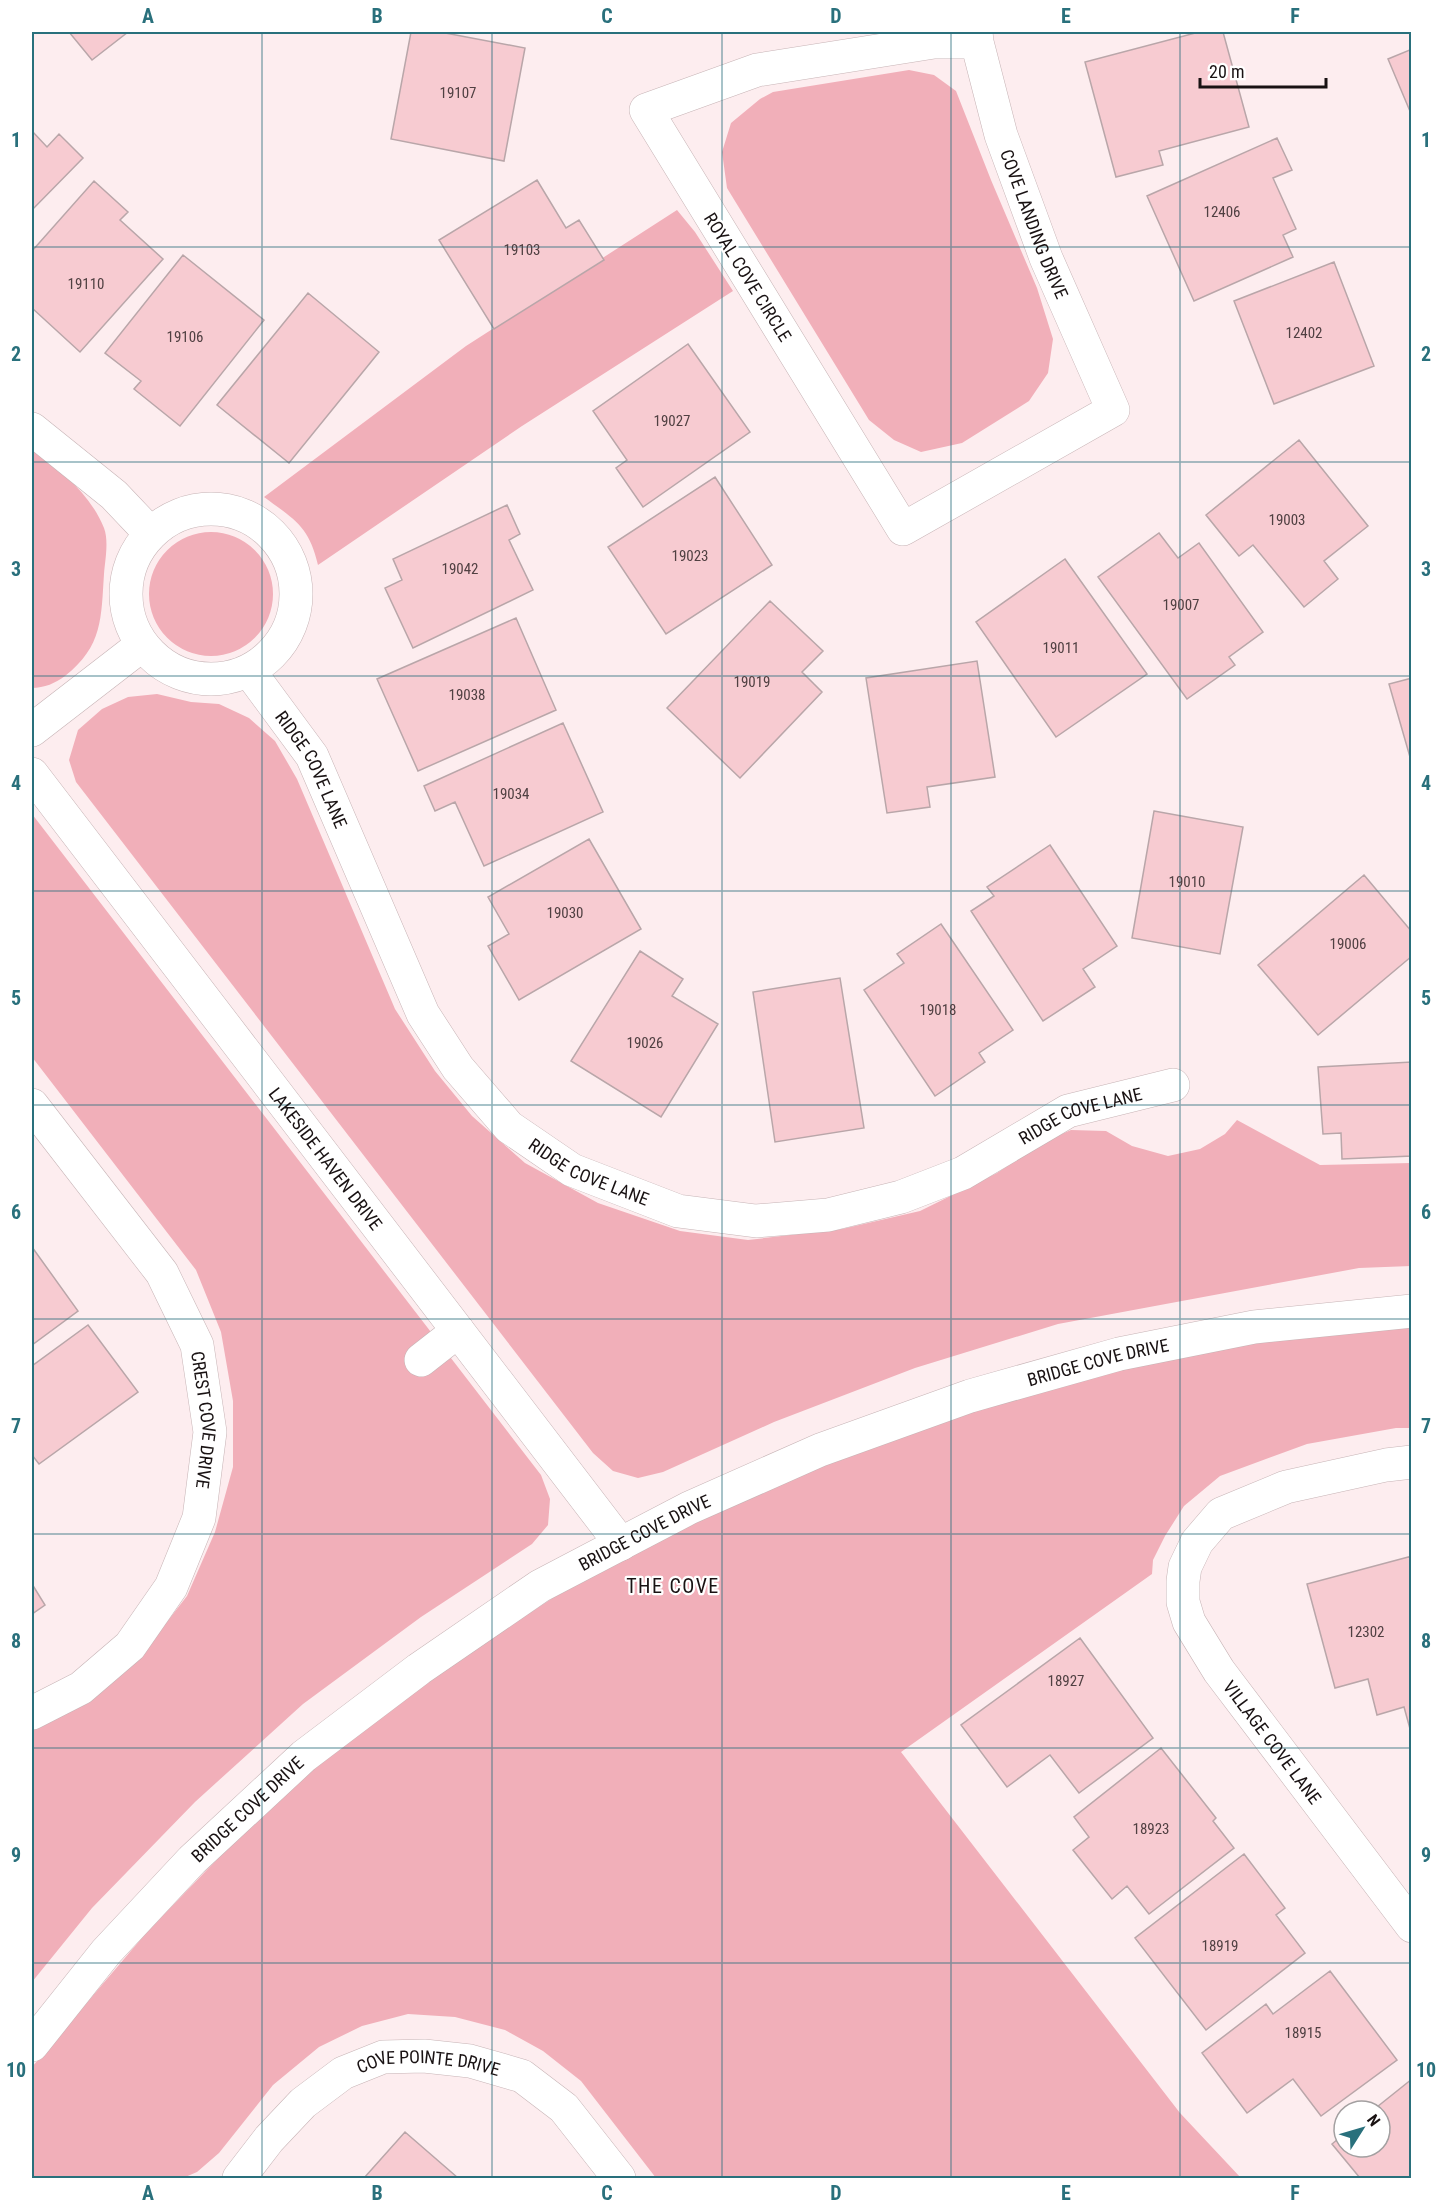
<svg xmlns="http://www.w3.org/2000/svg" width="1443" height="2210" font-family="'Roboto Condensed',sans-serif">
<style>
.green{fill:#f1afb9}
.building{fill:#f7cbd1;stroke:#b9a6a9;stroke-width:1.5}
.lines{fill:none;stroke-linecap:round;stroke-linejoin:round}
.minor-casing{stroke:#c7b4b6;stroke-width:34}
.minor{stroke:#fff;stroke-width:33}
.grid{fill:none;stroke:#29707c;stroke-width:1.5;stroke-opacity:0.55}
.labels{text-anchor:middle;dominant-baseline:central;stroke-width:4.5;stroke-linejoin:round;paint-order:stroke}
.number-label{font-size:15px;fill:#504042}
.street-label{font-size:18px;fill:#191213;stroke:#fff}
.neighbourhood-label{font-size:20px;letter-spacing:1.5px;fill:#191213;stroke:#fff}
.neatline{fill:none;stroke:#29707c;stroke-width:2}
.grid-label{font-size:20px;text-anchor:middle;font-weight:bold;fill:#29707c}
</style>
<rect width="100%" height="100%" fill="#fdedef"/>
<path class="green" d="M 909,70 L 934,75 L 956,91 L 991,180 L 1037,288 L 1053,339 L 1048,373 L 1029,401 L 962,443 L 921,452 L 894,440 L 869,420 L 727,188 L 722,152 L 731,123 L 760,99 L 773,92 Z
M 677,210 L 695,232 L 733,291 L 522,426 L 318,565 C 309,526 295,520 264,497 L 466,346 Z
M 32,448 C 60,471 90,493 104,528 C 109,541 105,561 104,574 C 101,618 103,646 65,676 C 56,683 44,688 32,688 Z
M149 594a62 62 0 1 1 124 0a62 62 0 1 1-124 0Z
M 157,694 L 191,702 L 219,704 L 249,718 L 275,741 L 297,779 L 395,1009 L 435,1071 L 472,1116 L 525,1163 L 598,1203 L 680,1231 L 748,1240 L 842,1229 L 920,1211 L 997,1173 L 1043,1142 L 1071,1130 L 1106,1131 L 1132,1146 L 1168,1156 L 1200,1149 L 1225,1134 L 1237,1120 L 1320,1165 L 1411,1163 L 1411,1266 L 1359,1268 L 1058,1324 L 915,1368 L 774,1422 L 663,1472 L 638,1478 L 613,1471 L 593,1453 L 76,782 L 69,760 L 78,730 L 102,709 L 128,697 Z
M 32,814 L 541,1475 L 550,1499 L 548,1525 L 532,1544 L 421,1617 L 303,1704 L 195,1802 L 92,1908 L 32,1982 L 32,1727 L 149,1645 L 187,1596 L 215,1532 L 233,1467 L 233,1401 L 221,1332 L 196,1270 L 32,1057 Z
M 1411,1326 L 1411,1428 L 1396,1428 L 1307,1444 L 1220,1476 L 1184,1506 L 1165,1536 L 1153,1560 L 1152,1574 L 901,1752 L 1180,2113 L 1241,2178 L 656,2178 L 581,2081 L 543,2051 L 505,2030 L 455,2017 L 408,2014 L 362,2026 L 319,2047 L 273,2085 L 219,2153 L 197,2172 L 183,2178 L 32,2178 L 32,2067 L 147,1932 L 259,1816 L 382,1710 L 577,1582 L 761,1490 L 939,1415 L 1148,1361 L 1308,1331 Z"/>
<path class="building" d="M 69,32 L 128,32 L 92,60 Z
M 411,32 L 440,32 L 525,48 L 504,161 L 391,139 Z
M 1199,32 L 1223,32 L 1249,127 L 1159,151 L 1163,165 L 1116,177 L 1085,62 Z
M 1412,49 L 1412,116 L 1388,59 Z
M 32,131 L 47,147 L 59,134 L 83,158 L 32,210 Z
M 1277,138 L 1292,170 L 1273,178 L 1296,229 L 1283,235 L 1293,257 L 1194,301 L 1147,196 Z
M 537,180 L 566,228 L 579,220 L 604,260 L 494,329 L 439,240 Z
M 94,181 L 128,212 L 120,220 L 163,259 L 80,352 L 32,308 L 32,251 Z
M 183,255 L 264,320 L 180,426 L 134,389 L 141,381 L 105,353 Z
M 1334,262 L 1374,366 L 1274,404 L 1234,301 Z
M 308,293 L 379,352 L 289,463 L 217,405 Z
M 688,344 L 750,432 L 643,507 L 616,468 L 627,460 L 593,411 Z
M 1299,440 L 1368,526 L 1324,561 L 1338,579 L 1304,607 L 1253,545 L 1239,556 L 1206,515 Z
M 715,477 L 772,565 L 666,634 L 608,547 Z
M 507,505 L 520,534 L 509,540 L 533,590 L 413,648 L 385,588 L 402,580 L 393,559 Z
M 1159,533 L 1178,558 L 1199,543 L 1263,632 L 1229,657 L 1235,665 L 1187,699 L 1098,577 Z
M 1065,559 L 1147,674 L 1056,737 L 976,622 Z
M 770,601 L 823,651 L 802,672 L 822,692 L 740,778 L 667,708 Z
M 516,618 L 556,710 L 418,771 L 377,679 Z
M 977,661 L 995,777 L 927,787 L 930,807 L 887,813 L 866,678 Z
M 1412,678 L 1412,764 L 1389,684 Z
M 563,723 L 603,812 L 484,866 L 455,802 L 435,811 L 424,786 Z
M 1154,811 L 1243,827 L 1220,954 L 1132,938 Z
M 589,839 L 641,929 L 519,1000 L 488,946 L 509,934 L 488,897 Z
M 1050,845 L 1117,946 L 1083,969 L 1095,987 L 1043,1021 L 971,911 L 994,896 L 987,887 Z
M 1364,875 L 1412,932 L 1412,956 L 1318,1035 L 1258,965 Z
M 941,924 L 1013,1030 L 979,1053 L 985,1062 L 935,1096 L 864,990 L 904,963 L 897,954 Z
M 640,951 L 683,979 L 672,996 L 718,1024 L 661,1117 L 571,1061 Z
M 840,978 L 864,1128 L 775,1142 L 753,992 Z
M 1412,1062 L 1412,1156 L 1342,1159 L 1341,1133 L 1323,1134 L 1318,1067 Z
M 32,1247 L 78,1311 L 32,1345 Z
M 88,1325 L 138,1392 L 39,1464 L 32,1455 L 32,1366 Z
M 1412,1556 L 1412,1736 L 1404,1707 L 1377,1715 L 1368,1679 L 1335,1688 L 1307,1584 Z
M 32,1584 L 45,1605 L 32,1614 Z
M 1080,1638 L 1153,1738 L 1079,1793 L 1050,1755 L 1007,1787 L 961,1725 Z
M 1161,1748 L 1216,1818 L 1213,1821 L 1234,1848 L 1149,1914 L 1127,1886 L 1112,1899 L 1073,1850 L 1089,1837 L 1074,1817 Z
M 1244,1854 L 1285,1908 L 1276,1915 L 1305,1953 L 1206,2030 L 1135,1938 Z
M 1330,1971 L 1397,2060 L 1321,2116 L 1293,2079 L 1247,2113 L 1202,2053 L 1266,2004 L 1273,2014 Z
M 1412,2079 L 1412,2178 L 1360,2178 L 1332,2144 L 1344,2134 L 1344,2147 L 1380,2147 L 1380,2111 L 1372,2111 Z
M 405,2132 L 458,2178 L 364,2178 Z"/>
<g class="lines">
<defs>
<g id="minor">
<path id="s1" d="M 976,32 L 977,42 L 1001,135 L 1046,258 L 1113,410 L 903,529 L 646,110 L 757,70 L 934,42 L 977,42"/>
<path d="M 32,429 L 114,495 L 150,533"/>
<circle cx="211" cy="594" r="85"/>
<path id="s2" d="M 250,672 L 312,756 L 423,1014 L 458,1068 L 509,1127 L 572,1170 L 678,1211 L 756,1221 L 828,1215 L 901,1197 L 963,1173 L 1068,1111 L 1173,1085"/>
<path d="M 32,730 L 142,645"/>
<path id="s3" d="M 32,774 L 621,1544"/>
<path id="s4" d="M 32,1105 L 162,1273 L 197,1345 L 210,1432 L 199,1518 L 171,1587 L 130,1646 L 81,1688 L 32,1713"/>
<path d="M 421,1360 L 458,1331"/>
<path id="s5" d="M 1412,1462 L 1386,1465 L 1286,1487 L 1221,1514 L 1197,1542 L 1185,1567 L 1183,1581 L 1183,1602 L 1189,1622 L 1219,1671 L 1412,1926"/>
<path id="s6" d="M 32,2045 L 106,1952 L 192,1860 L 304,1756 L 419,1669 L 540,1586 L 689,1508 L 820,1450 L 970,1396 L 1119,1354 L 1254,1327 L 1412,1311"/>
<path id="s7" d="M 239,2178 L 269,2139 L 303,2103 L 343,2073 L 383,2057 L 424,2056 L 470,2061 L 522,2076 L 564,2108 L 619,2178"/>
</g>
</defs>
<use href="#minor" class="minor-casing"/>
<use href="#minor" class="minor"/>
</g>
<path class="grid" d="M 262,32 L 262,2178M 492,32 L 492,2178M 722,32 L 722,2178M 951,32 L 951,2178M 1180,32 L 1180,2178M 32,247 L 1412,247M 32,462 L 1412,462M 32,676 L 1412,676M 32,891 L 1412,891M 32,1105 L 1412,1105M 32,1319 L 1412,1319M 32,1534 L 1412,1534M 32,1748 L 1412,1748M 32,1963 L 1412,1963"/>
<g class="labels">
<g class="number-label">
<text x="458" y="93">19107</text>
<text x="1222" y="212">12406</text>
<text x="522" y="250">19103</text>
<text x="86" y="284">19110</text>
<text x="1304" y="333">12402</text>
<text x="185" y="337">19106</text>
<text x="672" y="421">19027</text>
<text x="1287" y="520">19003</text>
<text x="690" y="556">19023</text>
<text x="460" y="569">19042</text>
<text x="1181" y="605">19007</text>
<text x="1061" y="648">19011</text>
<text x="752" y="682">19019</text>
<text x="467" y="695">19038</text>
<text x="511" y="794">19034</text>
<text x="1187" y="882">19010</text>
<text x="565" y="913">19030</text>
<text x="1348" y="944">19006</text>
<text x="938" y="1010">19018</text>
<text x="645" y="1043">19026</text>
<text x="1366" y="1632">12302</text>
<text x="1066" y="1681">18927</text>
<text x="1151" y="1829">18923</text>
<text x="1220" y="1946">18919</text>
<text x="1303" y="2033">18915</text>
</g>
<g class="street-label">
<text stroke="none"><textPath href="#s1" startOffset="201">COVE LANDING DRIVE</textPath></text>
<text transform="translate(748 277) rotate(58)">ROYAL COVE CIRCLE</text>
<text stroke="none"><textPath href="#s2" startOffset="116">RIDGE COVE LANE</textPath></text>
<text stroke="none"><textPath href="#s2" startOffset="1142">RIDGE COVE LANE</textPath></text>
<text stroke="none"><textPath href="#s3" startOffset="484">LAKESIDE HAVEN DRIVE</textPath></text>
<text stroke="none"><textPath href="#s2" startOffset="620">RIDGE COVE LANE</textPath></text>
<text stroke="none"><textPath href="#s6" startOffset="1292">BRIDGE COVE DRIVE</textPath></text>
<text stroke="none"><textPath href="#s4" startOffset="368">CREST COVE DRIVE</textPath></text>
<text stroke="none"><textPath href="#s6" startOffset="806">BRIDGE COVE DRIVE</textPath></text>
<text stroke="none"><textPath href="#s5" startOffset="466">VILLAGE COVE LANE</textPath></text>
<text stroke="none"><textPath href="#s6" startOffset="320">BRIDGE COVE DRIVE</textPath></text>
<text stroke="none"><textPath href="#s7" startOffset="237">COVE POINTE DRIVE</textPath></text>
</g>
<g class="neighbourhood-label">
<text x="673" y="1586">THE COVE</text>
</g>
</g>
<rect width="1443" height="2210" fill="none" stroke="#ffffff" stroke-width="66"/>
<g transform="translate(1362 2129) rotate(53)"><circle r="28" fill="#ffffff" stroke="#a3a0a1" stroke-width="1.5"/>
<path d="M0-4.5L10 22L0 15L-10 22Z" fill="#29707c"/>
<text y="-9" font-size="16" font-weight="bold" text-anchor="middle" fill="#191213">N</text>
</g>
<path d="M1200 78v9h126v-9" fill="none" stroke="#191213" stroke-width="3"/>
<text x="1209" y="78" font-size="18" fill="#191213" stroke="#ffffff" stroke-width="4.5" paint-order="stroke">20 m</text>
<rect x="33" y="33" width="1377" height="2144" class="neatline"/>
<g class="grid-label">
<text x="148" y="23">A</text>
<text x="377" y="23">B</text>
<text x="607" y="23">C</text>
<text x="836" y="23">D</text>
<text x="1066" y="23">E</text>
<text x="1295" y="23">F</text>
<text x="16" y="147">1</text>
<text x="1426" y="147">1</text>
<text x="16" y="361">2</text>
<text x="1426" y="361">2</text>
<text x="16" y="576">3</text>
<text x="1426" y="576">3</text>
<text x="16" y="790">4</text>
<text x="1426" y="790">4</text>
<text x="16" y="1005">5</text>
<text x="1426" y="1005">5</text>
<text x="16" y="1219">6</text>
<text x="1426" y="1219">6</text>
<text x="16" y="1433">7</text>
<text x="1426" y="1433">7</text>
<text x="16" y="1648">8</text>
<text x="1426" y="1648">8</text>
<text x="16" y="1862">9</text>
<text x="1426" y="1862">9</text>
<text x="16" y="2077">10</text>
<text x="1426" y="2077">10</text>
<text x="148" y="2200">A</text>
<text x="377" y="2200">B</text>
<text x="607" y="2200">C</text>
<text x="836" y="2200">D</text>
<text x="1066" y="2200">E</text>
<text x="1295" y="2200">F</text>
</g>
</svg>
